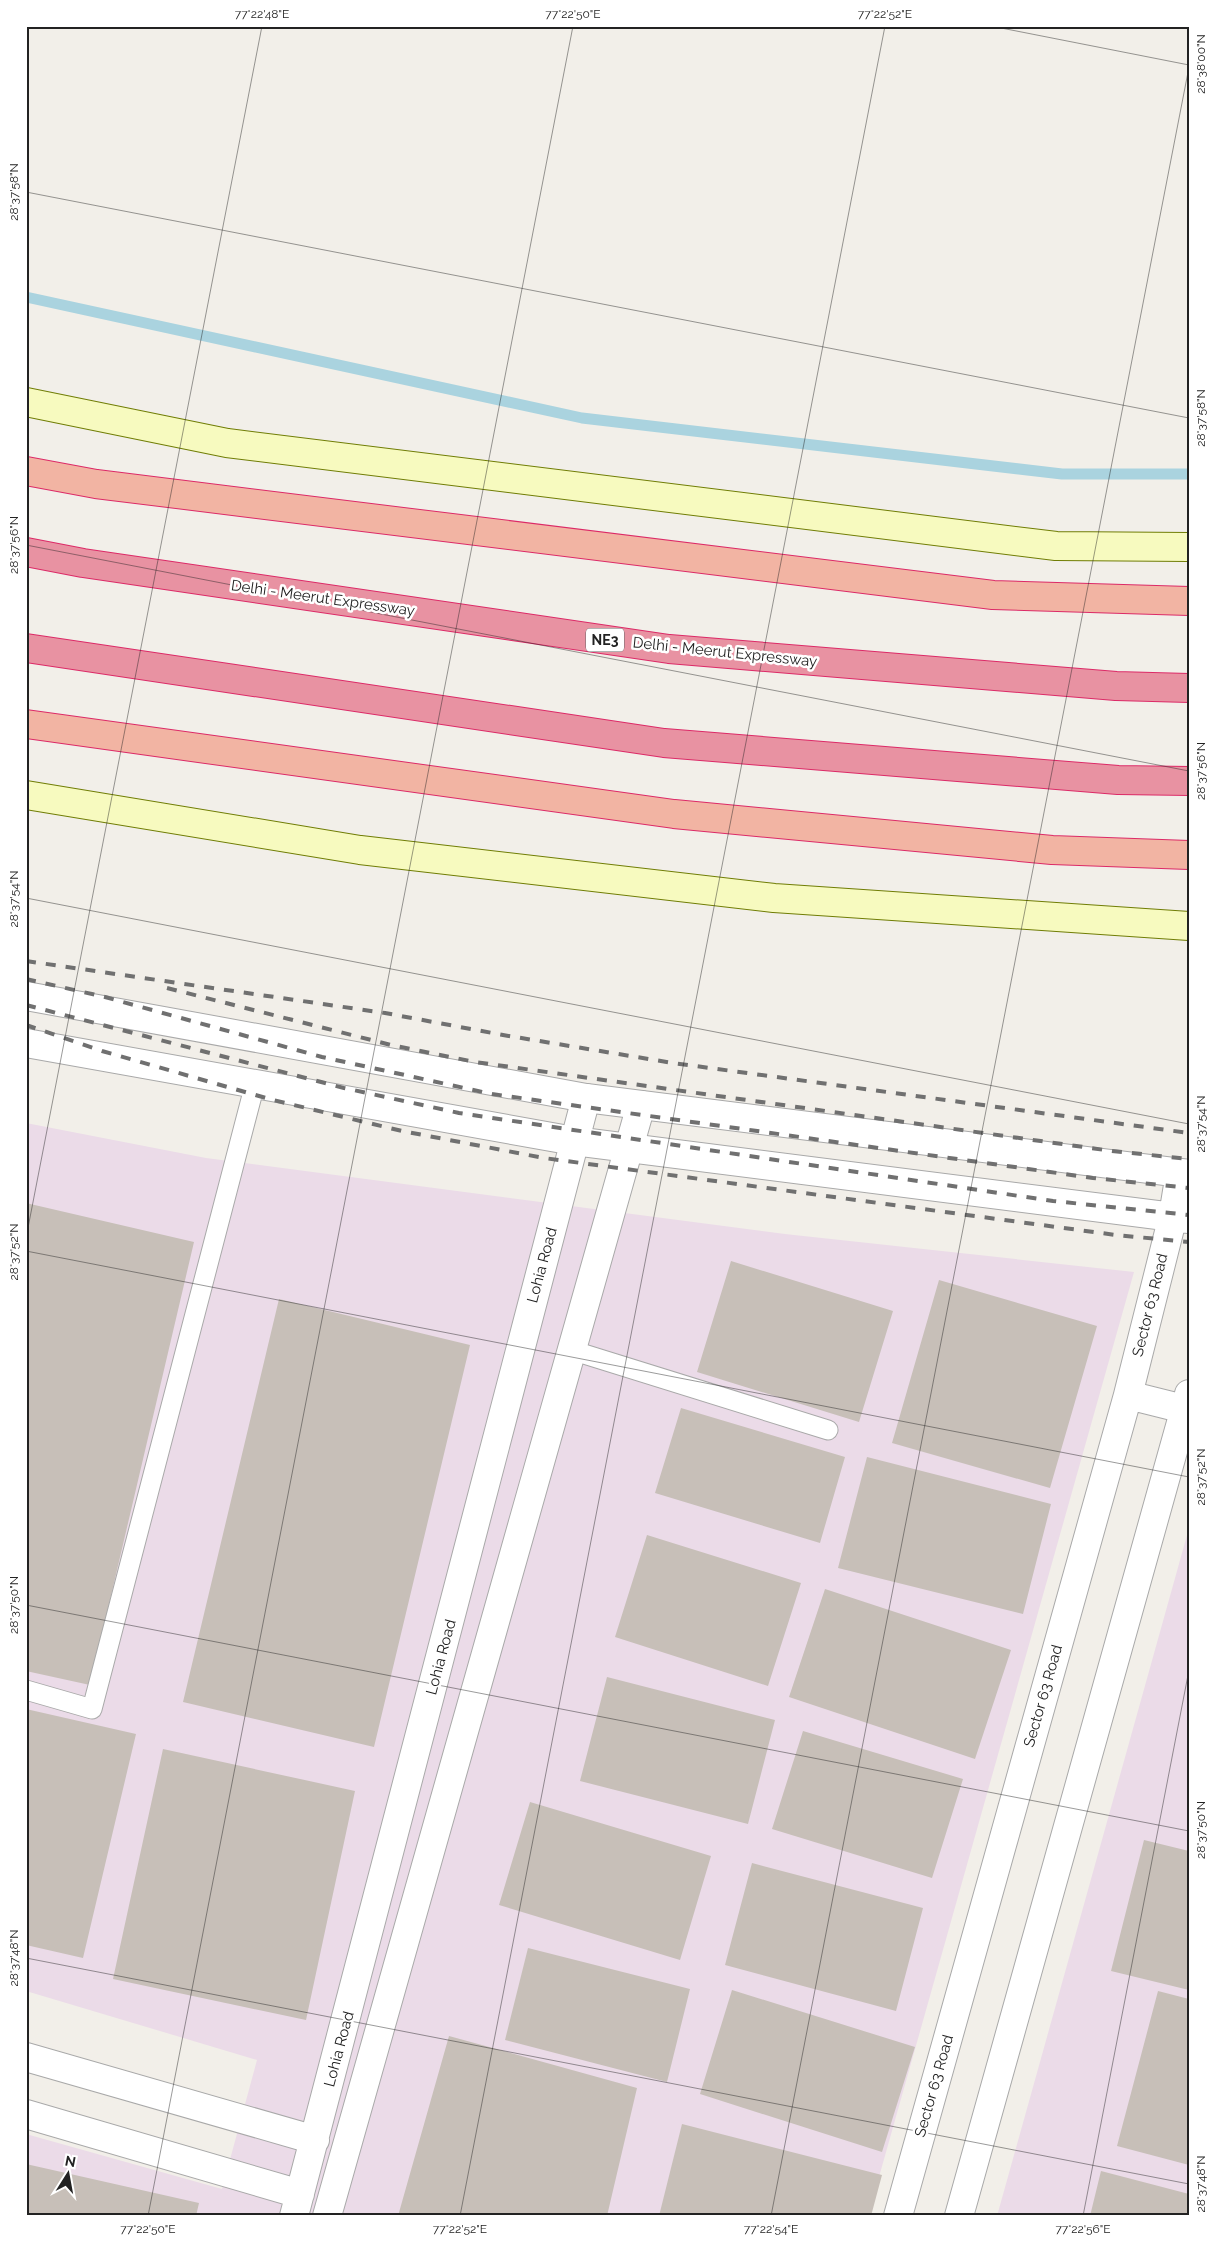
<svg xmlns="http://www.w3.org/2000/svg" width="1215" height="2242" font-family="Raleway,sans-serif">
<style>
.industrial{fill:#ebdbe8}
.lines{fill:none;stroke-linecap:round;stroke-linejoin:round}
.stream{stroke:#aad3df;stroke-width:11}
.building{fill:#c7bfb8}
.service-casing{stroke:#a9a9a9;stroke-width:21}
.minor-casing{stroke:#a9a9a9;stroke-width:30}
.tertiary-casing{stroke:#a9a9a9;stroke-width:30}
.secondary-casing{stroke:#707d05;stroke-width:30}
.trunk-casing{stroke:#dc2a67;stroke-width:30}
.motorway-casing{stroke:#dc2a67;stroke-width:30}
.service{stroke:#fff;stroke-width:19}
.minor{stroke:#fff;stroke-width:28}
.tertiary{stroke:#fff;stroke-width:28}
.secondary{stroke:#f7fabf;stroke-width:28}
.trunk{stroke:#f2b4a3;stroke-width:28}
.motorway{stroke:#e892a2;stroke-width:28}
.rail{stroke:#707070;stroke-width:4;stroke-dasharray:10 10;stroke-linecap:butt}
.ticks{fill:none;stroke:#222;stroke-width:1;stroke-opacity:0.45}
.labels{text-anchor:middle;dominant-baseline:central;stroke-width:5;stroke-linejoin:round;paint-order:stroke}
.shield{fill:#fff;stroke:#646464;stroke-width:1}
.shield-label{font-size:14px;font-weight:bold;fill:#222}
.street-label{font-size:15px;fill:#222;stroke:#fff}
.neatline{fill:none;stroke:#222;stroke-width:2}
.ticks-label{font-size:12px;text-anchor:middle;fill:#222}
</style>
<rect width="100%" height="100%" fill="#f2efe9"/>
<path class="industrial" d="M 26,1123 L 206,1158 L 785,1234 L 1134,1272 L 868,2216 L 26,2216 L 26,2134 L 222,2189 L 257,2060 L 26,1991 Z
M 1189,1528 L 1189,2216 L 997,2216 Z"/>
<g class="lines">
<path class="stream" d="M 26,297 L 582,418 L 1062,474 L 1189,474"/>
</g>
<path class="building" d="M 26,1203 L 194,1242 L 90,1685 L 26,1671 Z
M 731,1261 L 893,1311 L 859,1422 L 697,1372 Z
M 939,1280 L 1097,1326 L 1050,1488 L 892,1443 Z
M 279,1299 L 470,1345 L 374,1747 L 183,1702 Z
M 681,1408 L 845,1457 L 820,1543 L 655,1493 Z
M 867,1457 L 1051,1504 L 1023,1614 L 838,1568 Z
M 647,1535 L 801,1583 L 768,1686 L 615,1637 Z
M 825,1589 L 1011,1650 L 975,1759 L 789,1697 Z
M 607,1677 L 775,1720 L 748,1824 L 580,1781 Z
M 26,1709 L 136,1734 L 83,1958 L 26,1945 Z
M 803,1731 L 963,1779 L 932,1878 L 772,1829 Z
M 163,1749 L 355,1791 L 306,2020 L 113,1979 Z
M 530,1802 L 711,1856 L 680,1960 L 499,1905 Z
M 1144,1840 L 1189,1851 L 1189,1990 L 1111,1971 Z
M 752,1863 L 923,1908 L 896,2011 L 725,1965 Z
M 528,1948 L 690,1989 L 667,2082 L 505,2040 Z
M 732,1990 L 915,2047 L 882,2152 L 700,2094 Z
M 1158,1991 L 1189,1999 L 1189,2165 L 1117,2146 Z
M 449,2036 L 637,2088 L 607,2216 L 398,2216 Z
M 682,2124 L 882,2175 L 871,2216 L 659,2216 Z
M 26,2164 L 199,2203 L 196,2216 L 26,2216 Z
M 1101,2171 L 1189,2194 L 1189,2216 L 1090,2216 Z"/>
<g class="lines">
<defs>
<path id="service" d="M 571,1350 L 828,1430
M 26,1690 L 92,1709 L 255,1084"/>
<path id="minor" d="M 26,2057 L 315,2140
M 26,2114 L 300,2194
M 294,2216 L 586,1098
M 327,2216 L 641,1105"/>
<path id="tertiary" d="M 26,996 L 586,1098 L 1189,1174
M 26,1043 L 574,1141 L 1189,1219
M 1128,1395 L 1184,1409
M 898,2216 L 1128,1395 L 1173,1216 L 1180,1173
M 959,2216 L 1189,1394"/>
<path id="secondary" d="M 26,402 L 227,443 L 1056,546 L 1189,547
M 26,795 L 360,850 L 774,898 L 1189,926"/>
<path id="trunk" d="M 26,471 L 96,484 L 993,595 L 1189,601
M 26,724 L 674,814 L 1052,850 L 1189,855"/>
<path id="motorway" d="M 26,552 L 83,563 L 669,649 L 1116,686 L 1189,688
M 26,648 L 664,743 L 1118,780 L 1189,781"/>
</defs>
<use href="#service" class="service-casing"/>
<use href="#minor" class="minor-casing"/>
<use href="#tertiary" class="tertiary-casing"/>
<use href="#secondary" class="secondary-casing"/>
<use href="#trunk" class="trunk-casing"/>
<use href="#motorway" class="motorway-casing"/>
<use href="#service" class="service"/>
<use href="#minor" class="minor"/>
<use href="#tertiary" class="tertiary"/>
<use href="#secondary" class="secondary"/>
<use href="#trunk" class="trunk"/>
<use href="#motorway" class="motorway"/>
<path class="rail" d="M 26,961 L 385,1013 L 503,1035 L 673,1063 L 1189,1133
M 26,979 L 105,997 L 322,1057 L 492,1094 L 1093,1178 L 1189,1188
M 167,988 L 391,1045 L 475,1062 L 1112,1151 L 1189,1159
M 26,1005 L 344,1088 L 459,1113 L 1053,1201 L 1189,1215
M 26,1025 L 102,1051 L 273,1100 L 402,1131 L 544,1158 L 1116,1235 L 1189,1242"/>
</g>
<path class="ticks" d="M 991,26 L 1189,65M 26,192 L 1189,418M 26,545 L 1189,771M 26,898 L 1189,1124M 26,1238 L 262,26M 26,1251 L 1189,1477M 26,1605 L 1189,1831M 26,1958 L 1189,2184M 148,2216 L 573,26M 460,2216 L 885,26M 771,2216 L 1189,67M 1083,2216 L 1189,1670"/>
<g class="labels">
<rect class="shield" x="586" y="628.5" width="38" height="23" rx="4"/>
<g class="shield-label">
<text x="605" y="640">NE3</text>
</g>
<g class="street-label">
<text transform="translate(323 598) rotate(8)">Delhi - Meerut Expressway</text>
<text transform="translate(725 652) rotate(6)">Delhi - Meerut Expressway</text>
<text transform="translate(542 1265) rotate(-75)">Lohia Road</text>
<text transform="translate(1150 1305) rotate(-76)">Sector 63 Road</text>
<text transform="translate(441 1657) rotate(-75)">Lohia Road</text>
<text transform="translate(1043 1696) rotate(-74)">Sector 63 Road</text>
<text transform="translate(339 2049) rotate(-75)">Lohia Road</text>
<text transform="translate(934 2086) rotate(-74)">Sector 63 Road</text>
</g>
</g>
<rect width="1215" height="2242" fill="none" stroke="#ffffff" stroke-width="55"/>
<g transform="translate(68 2174) rotate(11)" stroke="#ffffff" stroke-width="4" paint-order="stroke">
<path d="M0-4L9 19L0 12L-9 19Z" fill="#222222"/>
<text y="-8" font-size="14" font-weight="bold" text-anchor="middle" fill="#222222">N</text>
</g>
<rect x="28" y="28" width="1160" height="2186" class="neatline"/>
<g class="ticks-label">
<text x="262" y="18">77°22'48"E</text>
<text x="573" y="18">77°22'50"E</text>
<text x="885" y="18">77°22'52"E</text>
<text transform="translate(1201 64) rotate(-90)" y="4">28°38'00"N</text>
<text transform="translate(14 192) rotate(-90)" y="4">28°37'58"N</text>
<text transform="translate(1201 418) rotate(-90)" y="4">28°37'58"N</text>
<text transform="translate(14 545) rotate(-90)" y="4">28°37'56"N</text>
<text transform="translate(1201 771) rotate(-90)" y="4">28°37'56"N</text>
<text transform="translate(14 899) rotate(-90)" y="4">28°37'54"N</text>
<text transform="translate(1201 1124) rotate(-90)" y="4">28°37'54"N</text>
<text transform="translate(14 1252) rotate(-90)" y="4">28°37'52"N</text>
<text transform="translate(1201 1477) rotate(-90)" y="4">28°37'52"N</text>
<text transform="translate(14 1605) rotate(-90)" y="4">28°37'50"N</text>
<text transform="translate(1201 1830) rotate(-90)" y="4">28°37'50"N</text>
<text transform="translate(14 1958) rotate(-90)" y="4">28°37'48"N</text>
<text transform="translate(1201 2184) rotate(-90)" y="4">28°37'48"N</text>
<text x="148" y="2233">77°22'50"E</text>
<text x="460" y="2233">77°22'52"E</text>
<text x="771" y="2233">77°22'54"E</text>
<text x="1083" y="2233">77°22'56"E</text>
</g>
</svg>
